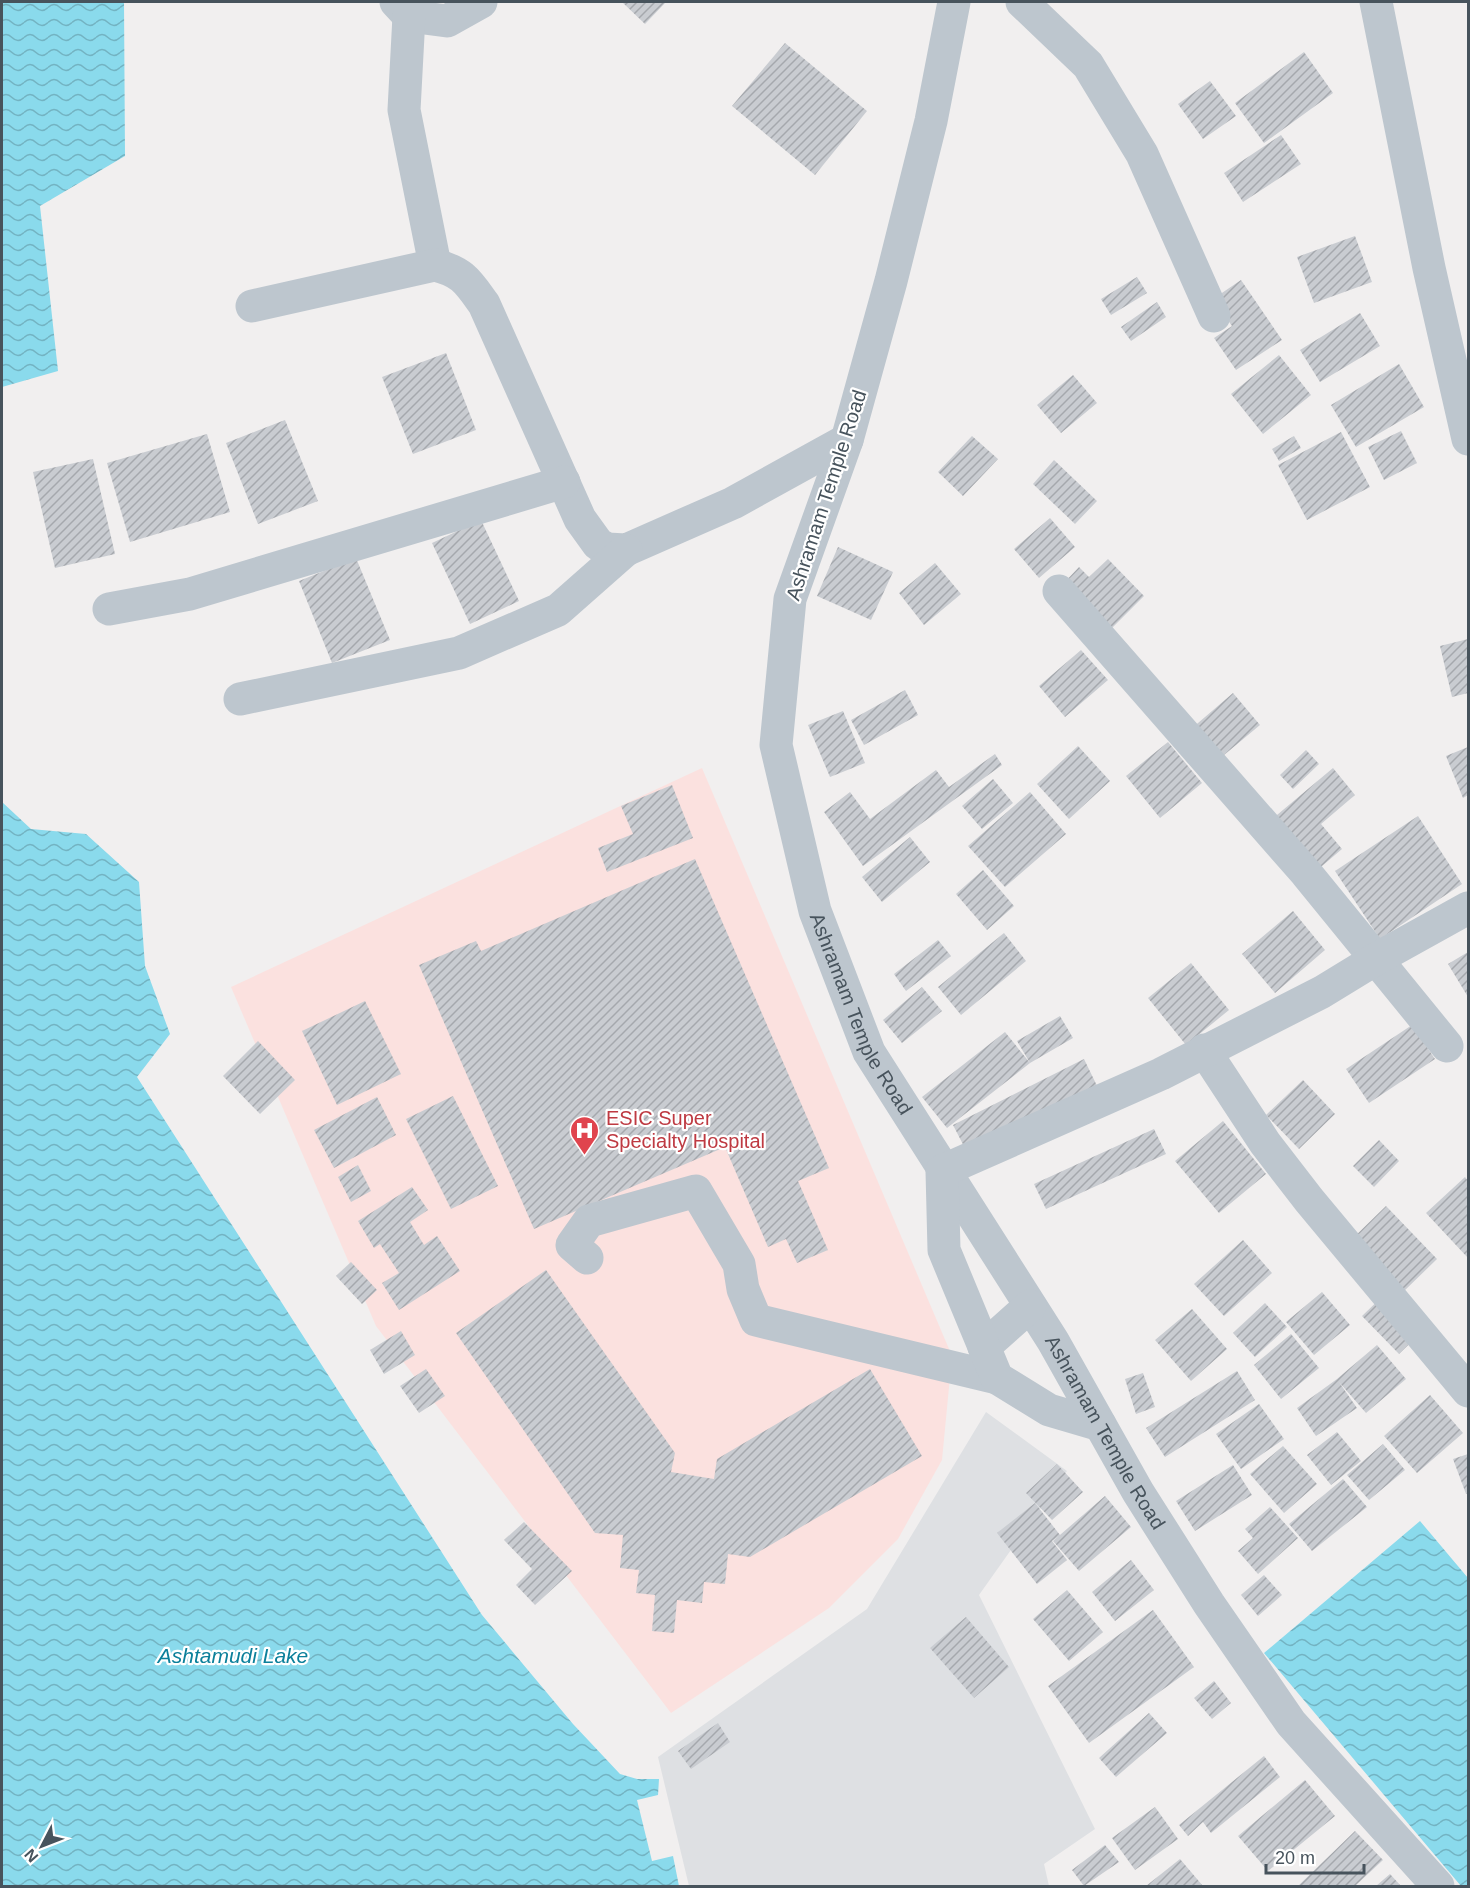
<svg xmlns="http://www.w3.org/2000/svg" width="1470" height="1888" font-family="Helvetica,sans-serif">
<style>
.medical{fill:#fbe1df}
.airport{fill:#dee0e3}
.water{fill:url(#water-waves)}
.building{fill:url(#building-hatch)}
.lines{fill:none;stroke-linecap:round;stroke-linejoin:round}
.minor{stroke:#bdc6ce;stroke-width:33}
.labels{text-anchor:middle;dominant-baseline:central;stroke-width:4.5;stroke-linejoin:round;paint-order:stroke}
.street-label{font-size:20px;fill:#47535c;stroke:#fff}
.health-label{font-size:20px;fill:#be3a42;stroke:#fff;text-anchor:start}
.water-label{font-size:21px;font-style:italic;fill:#0c809b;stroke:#fff}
</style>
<defs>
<pattern id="water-waves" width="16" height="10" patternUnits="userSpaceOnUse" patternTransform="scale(1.5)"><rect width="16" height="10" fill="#8adaec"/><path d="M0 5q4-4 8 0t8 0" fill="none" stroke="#73b3c2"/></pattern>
<pattern id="building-hatch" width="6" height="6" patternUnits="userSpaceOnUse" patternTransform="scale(1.5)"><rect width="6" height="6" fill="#c9ccd1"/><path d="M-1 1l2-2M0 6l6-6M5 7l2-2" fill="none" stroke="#a5a8ad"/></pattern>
</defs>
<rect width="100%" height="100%" fill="#f1efef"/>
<path class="medical" d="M 702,768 L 952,1356 L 942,1460 L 898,1539 L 829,1608 L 671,1713 L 376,1326 L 231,987 Z"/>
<path class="airport" d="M 986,1412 L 1067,1471 L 979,1595 L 1095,1829 L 1044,1864 L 1049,1886 L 689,1886 L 658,1757 L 867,1609 Z"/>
<path class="water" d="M 2,2 L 124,2 L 125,156 L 40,206 L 58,371 L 2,387 Z
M 2,802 L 31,829 L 86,834 L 139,882 L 145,966 L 170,1034 L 137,1077 L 482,1615 L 573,1724 L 620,1774 L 637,1779 L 659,1779 L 658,1795 L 637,1800 L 652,1861 L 673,1856 L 679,1886 L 2,1886 Z
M 1420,1521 L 1468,1578 L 1468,1886 L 1461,1886 L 1264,1653 Z"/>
<path class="building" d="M 622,2 L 666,2 L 645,24 Z
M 785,43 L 867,111 L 815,175 L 732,106 Z
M 1304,52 L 1333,93 L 1264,143 L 1235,103 Z
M 1210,81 L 1236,116 L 1203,139 L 1178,104 Z
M 1281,135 L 1301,164 L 1243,202 L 1224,173 Z
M 1355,236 L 1372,282 L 1314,303 L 1297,257 Z
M 1137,277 L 1147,293 L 1111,315 L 1101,299 Z
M 1241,280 L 1282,340 L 1236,370 L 1214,338 L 1232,326 L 1213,299 Z
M 1157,302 L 1166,317 L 1131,341 L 1121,327 Z
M 1360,313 L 1380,346 L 1320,382 L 1300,350 Z
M 446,353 L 476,430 L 413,454 L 382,377 Z
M 1279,355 L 1311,395 L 1263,434 L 1231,394 Z
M 1399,364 L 1424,407 L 1356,447 L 1331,405 Z
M 1073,375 L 1097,403 L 1061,433 L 1037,405 Z
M 285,420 L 318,501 L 258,524 L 226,443 Z
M 1401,431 L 1417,463 L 1384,480 L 1368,447 Z
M 1341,432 L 1370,487 L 1307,520 L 1278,465 Z
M 207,434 L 230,512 L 130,542 L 107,463 Z
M 972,436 L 998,459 L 963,496 L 938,472 Z
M 1294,436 L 1301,448 L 1279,461 L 1272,449 Z
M 93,459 L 115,554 L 55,568 L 33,472 Z
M 1054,460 L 1097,501 L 1075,524 L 1033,484 Z
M 1050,518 L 1075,547 L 1039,578 L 1014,549 Z
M 481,520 L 519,601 L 470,624 L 432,543 Z
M 838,547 L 893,572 L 871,620 L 817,596 Z
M 356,558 L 390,640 L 332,663 L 299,581 Z
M 1108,559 L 1144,596 L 1108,632 L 1062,585 L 1079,567 L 1089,577 Z
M 935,563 L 961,594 L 924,625 L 899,593 Z
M 1468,639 L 1468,693 L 1452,697 L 1440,646 Z
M 1081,650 L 1108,680 L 1065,717 L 1039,686 Z
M 905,690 L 918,715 L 864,745 L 851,720 Z
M 1233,693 L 1260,725 L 1218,760 L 1191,729 Z
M 843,711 L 865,763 L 830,777 L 808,725 Z
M 1168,742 L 1202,783 L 1160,818 L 1126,776 Z
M 1078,746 L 1110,781 L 1069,819 L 1037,784 Z
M 1468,747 L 1468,795 L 1463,798 L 1446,756 Z
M 1306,750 L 1319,764 L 1293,789 L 1280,775 Z
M 995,754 L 1002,765 L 863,866 L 824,812 L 850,792 L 870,819 L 936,770 L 949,787 Z
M 1333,768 L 1355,795 L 1321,824 L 1342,849 L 1315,872 L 1271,820 Z
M 993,779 L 1013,803 L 982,829 L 962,806 Z
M 672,785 L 693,838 L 607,872 L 598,848 L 633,834 L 621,806 Z
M 1030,792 L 1066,834 L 1005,887 L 968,846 Z
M 1418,816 L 1462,884 L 1380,939 L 1335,871 Z
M 910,837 L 930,862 L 882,902 L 862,877 Z
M 695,859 L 829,1168 L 798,1181 L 828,1250 L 797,1263 L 786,1239 L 768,1247 L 725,1147 L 534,1229 L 419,965 L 476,941 L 481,951 Z
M 983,870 L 1014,906 L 987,930 L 956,894 Z
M 1293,911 L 1325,950 L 1275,993 L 1242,954 Z
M 1004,933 L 1026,961 L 961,1015 L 938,987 Z
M 938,940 L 951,956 L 906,991 L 894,974 Z
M 1468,952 L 1468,997 L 1448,964 Z
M 1191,963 L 1229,1010 L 1186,1045 L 1148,998 Z
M 922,987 L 942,1011 L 902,1043 L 883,1020 Z
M 365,1001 L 401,1074 L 337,1105 L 302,1031 Z
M 1060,1016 L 1073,1038 L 1030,1063 L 947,1128 L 922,1097 L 1005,1032 L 1030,1063 L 1017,1041 Z
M 1412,1025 L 1435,1059 L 1369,1103 L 1346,1069 Z
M 258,1041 L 295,1080 L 260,1114 L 223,1076 Z
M 1084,1059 L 1100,1092 L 970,1158 L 953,1125 Z
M 1303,1080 L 1335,1114 L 1299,1149 L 1266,1115 Z
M 453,1096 L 498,1186 L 451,1209 L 406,1119 Z
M 377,1097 L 396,1135 L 334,1168 L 314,1130 Z
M 1223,1121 L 1266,1174 L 1219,1213 L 1175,1161 Z
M 1154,1129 L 1166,1154 L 1046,1209 L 1034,1184 Z
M 1379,1140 L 1399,1161 L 1374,1187 L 1353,1166 Z
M 358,1165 L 371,1191 L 351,1202 L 338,1177 Z
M 1465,1177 L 1468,1181 L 1468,1258 L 1426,1213 Z
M 412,1187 L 428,1210 L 410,1222 L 424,1245 L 437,1236 L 460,1271 L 399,1310 L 382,1283 L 399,1273 L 380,1244 L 374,1248 L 358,1221 Z
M 1386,1206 L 1437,1259 L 1401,1294 L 1350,1241 Z
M 1243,1240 L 1272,1273 L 1224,1316 L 1194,1284 Z
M 351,1262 L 377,1290 L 362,1304 L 336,1276 Z
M 546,1270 L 675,1453 L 671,1472 L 714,1479 L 717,1459 L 870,1369 L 922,1456 L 750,1557 L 728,1554 L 725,1584 L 704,1582 L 702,1603 L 677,1600 L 674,1633 L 652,1631 L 655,1595 L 636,1593 L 639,1570 L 620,1568 L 623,1535 L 595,1533 L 456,1333 Z
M 1390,1289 L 1427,1327 L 1399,1354 L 1362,1316 Z
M 1322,1292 L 1350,1325 L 1314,1355 L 1286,1322 Z
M 1265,1303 L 1287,1327 L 1255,1357 L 1233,1333 Z
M 1192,1309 L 1227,1349 L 1191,1381 L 1155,1340 Z
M 401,1331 L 415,1355 L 384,1374 L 370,1350 Z
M 1291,1334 L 1319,1368 L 1281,1399 L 1254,1365 Z
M 1377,1345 L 1406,1379 L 1366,1413 L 1339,1382 L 1357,1408 L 1316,1436 L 1297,1408 L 1337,1379 Z
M 426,1369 L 445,1396 L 419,1413 L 400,1386 Z
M 1237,1371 L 1255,1400 L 1165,1457 L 1146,1428 Z
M 1143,1373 L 1155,1407 L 1136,1414 L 1125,1379 Z
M 1430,1395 L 1463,1433 L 1417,1473 L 1384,1436 Z
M 1259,1404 L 1284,1439 L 1241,1469 L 1216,1434 Z
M 1337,1432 L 1361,1461 L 1331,1485 L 1307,1455 Z
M 1383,1444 L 1405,1470 L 1369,1500 L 1347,1475 Z
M 1283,1446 L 1317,1484 L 1284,1513 L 1250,1474 Z
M 1468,1454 L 1468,1493 L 1466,1494 L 1453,1459 Z
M 1057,1464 L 1083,1492 L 1052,1520 L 1026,1493 Z
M 1233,1465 L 1252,1495 L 1195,1531 L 1176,1501 Z
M 1343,1479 L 1367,1507 L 1312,1551 L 1289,1524 Z
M 1105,1496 L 1131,1527 L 1079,1571 L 1053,1541 Z
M 1035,1503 L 1060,1535 L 1052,1541 L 1067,1560 L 1037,1584 L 997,1533 Z
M 1270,1507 L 1298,1538 L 1258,1574 L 1238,1551 L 1253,1538 L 1245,1529 Z
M 524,1522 L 572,1571 L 535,1605 L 516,1585 L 532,1569 L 504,1540 Z
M 1131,1560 L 1154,1590 L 1115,1621 L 1092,1592 Z
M 1264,1575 L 1282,1595 L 1258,1616 L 1241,1595 Z
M 1067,1590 L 1103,1632 L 1069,1661 L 1033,1619 Z
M 1153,1610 L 1194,1667 L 1089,1743 L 1048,1686 Z
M 966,1617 L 1009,1667 L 974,1698 L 930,1648 Z
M 1214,1681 L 1231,1703 L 1212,1719 L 1194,1698 Z
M 1149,1713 L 1167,1733 L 1116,1777 L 1099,1758 Z
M 718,1723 L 730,1742 L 691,1769 L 678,1751 Z
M 1264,1756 L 1280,1777 L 1211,1833 L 1203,1822 L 1188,1836 L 1179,1825 Z
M 1305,1780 L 1335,1816 L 1268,1871 L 1238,1836 Z
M 1155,1807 L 1178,1839 L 1135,1870 L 1112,1838 Z
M 1355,1831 L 1383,1860 L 1355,1886 L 1298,1886 Z
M 1105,1845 L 1119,1862 L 1084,1886 L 1072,1870 Z
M 1180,1859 L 1203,1886 L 1146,1886 Z
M 1390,1874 L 1401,1886 L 1376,1886 Z"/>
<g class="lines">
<g class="minor">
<path d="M 396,2 L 409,16 L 447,21 L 481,2"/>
<path id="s1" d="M 954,2 L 931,121 L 891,281 L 847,440 L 790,599 L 776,745 L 815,911 L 869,1052 L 1053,1341 L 1138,1492 L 1209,1604 L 1291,1723 L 1438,1886"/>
<path d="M 1022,2 L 1088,65 L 1142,154 L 1214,316"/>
<path d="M 1376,2 L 1429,268 L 1468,439"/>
<path d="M 409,16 L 404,110 L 435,265"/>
<path d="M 252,306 L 435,265 C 463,272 468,282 484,304 L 580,519 L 598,544 L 607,549 L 626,550 L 733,503 L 847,440"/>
<path d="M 1059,591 L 1306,873 L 1447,1046"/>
<path d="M 109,609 L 190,594 L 564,482"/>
<path d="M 240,699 L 459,653 L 558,610 L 626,550"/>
<path d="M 1204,1050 L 1265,1143 L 1309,1200 L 1468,1391"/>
<path d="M 587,1258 L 572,1245 L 589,1221 L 696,1191 L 739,1264 L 743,1289 L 756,1320 L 997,1378"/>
<path d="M 984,1347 L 1030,1306"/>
<path d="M 1100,1425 L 1049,1410 L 997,1378 L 944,1250 L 942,1171 L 1161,1074 L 1322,992 L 1376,959 L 1468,908"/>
</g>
</g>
<defs>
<symbol id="hospital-pin" viewBox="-11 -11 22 30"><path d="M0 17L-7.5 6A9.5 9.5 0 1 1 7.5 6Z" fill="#e0444e" stroke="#fff"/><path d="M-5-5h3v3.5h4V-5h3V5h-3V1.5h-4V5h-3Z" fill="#fff"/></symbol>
</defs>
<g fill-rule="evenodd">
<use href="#hospital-pin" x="568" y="1114" width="33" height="45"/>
</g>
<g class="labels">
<g class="street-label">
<text transform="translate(826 495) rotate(-72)">Ashramam Temple Road</text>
<text stroke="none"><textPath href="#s1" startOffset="1050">Ashramam Temple Road</textPath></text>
<text stroke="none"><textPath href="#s1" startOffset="1536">Ashramam Temple Road</textPath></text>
</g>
<g class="health-label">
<text x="606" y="1118">ESIC Super<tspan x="606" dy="23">Specialty Hospital</tspan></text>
</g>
<g class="water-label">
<text x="233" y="1655">Ashtamudi Lake</text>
</g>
</g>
<rect width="1470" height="1888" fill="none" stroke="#47535c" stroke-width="6"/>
<g transform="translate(42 1846) rotate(228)" stroke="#ffffff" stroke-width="4.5" paint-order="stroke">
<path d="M0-4.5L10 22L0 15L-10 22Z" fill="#47535c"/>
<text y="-9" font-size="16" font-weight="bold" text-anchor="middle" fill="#47535c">N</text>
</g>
<path d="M1266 1864v9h98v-9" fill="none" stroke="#47535c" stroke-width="3"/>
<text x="1275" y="1864" font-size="18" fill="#47535c" stroke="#ffffff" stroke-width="4.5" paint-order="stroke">20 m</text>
</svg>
